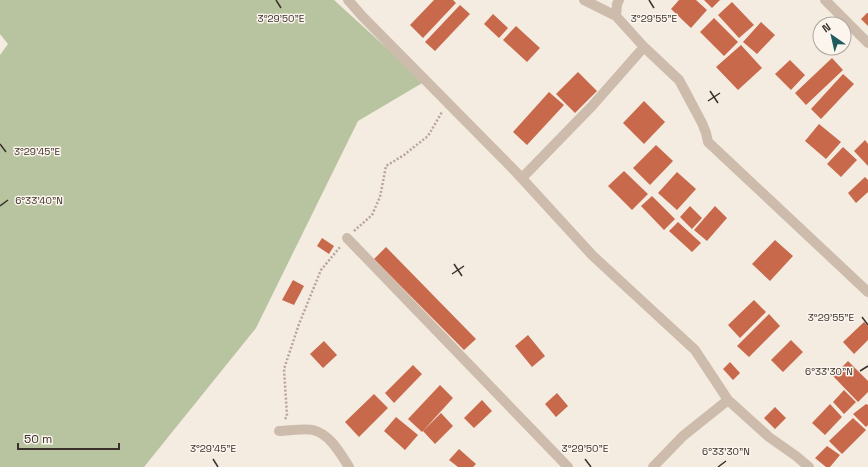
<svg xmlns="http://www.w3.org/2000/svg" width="868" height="467" font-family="'Space Grotesk',sans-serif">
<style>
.green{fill:#b8c4a0}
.building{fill:#c8694b}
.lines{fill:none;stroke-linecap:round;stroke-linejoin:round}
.path{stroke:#b9a596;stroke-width:2.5;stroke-dasharray:2 2;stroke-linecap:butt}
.minor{stroke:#cdbbac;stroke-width:10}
.ticks{fill:none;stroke:#3b302b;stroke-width:1.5}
.ticks-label{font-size:10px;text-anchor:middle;fill:#3b302b;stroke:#fbf5ee;stroke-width:3;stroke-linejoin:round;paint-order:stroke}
</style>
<rect width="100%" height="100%" fill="#f4ebe1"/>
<path class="green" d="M 0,0 L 334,0 L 424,82 L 358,121 L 256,328 L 144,467 L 0,467 L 0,55 L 8,44 L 0,34 Z"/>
<path class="building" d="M 434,0 L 453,0 L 456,3 L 423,38 L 410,25 Z
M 679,0 L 696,0 L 707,10 L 691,28 L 671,9 Z
M 704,0 L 720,0 L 712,8 Z
M 732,2 L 754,25 L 739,38 L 718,15 Z
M 460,5 L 470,14 L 435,51 L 425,42 Z
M 867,13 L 868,13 L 868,26 L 861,19 Z
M 493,14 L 508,28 L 499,38 L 484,24 Z
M 714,18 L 738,42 L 724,56 L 700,32 Z
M 761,22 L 775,35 L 757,54 L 743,42 Z
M 516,26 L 540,48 L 527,62 L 503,40 Z
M 741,45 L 762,68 L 738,90 L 716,67 Z
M 832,58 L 843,70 L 806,105 L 795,93 Z
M 790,60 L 805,75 L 791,90 L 775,74 Z
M 578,72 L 597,91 L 575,113 L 556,94 Z
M 843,74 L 854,84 L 821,119 L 811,109 Z
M 549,92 L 564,105 L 527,145 L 513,132 Z
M 644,101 L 665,122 L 644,144 L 623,123 Z
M 819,124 L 841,142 L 826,159 L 805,141 Z
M 865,140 L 868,144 L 868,166 L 854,151 Z
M 656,145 L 673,161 L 650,185 L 633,168 Z
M 843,147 L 857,160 L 841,177 L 827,164 Z
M 624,171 L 648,194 L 632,210 L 608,186 Z
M 677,172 L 696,189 L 677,210 L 658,193 Z
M 865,177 L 868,180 L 868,192 L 856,203 L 848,193 Z
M 652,196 L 675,219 L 664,230 L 641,206 Z
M 690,206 L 702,218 L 692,229 L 680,217 Z
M 715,206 L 727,218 L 707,241 L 694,230 Z
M 678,222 L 701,243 L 692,252 L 669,231 Z
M 322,238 L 334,246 L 329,254 L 317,246 Z
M 775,240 L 793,256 L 770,281 L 752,264 Z
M 386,247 L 476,339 L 464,350 L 374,259 Z
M 293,280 L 304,286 L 294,305 L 282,300 Z
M 754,300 L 766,312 L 740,338 L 728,325 Z
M 769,314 L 780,326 L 749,357 L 737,346 Z
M 864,322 L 868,326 L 868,340 L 854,354 L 843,342 Z
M 528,335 L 545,356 L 532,367 L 515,346 Z
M 791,340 L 803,352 L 783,372 L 771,360 Z
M 324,341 L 337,355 L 323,368 L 310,354 Z
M 848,361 L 868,381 L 868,392 L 858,402 L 833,376 Z
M 730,362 L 740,373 L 733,380 L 723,369 Z
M 413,365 L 422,374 L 394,403 L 385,393 Z
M 440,385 L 453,398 L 422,432 L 408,419 Z
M 844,390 L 856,402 L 844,414 L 833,402 Z
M 557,393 L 568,406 L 556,417 L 545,404 Z
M 374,394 L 388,408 L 359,437 L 345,422 Z
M 482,400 L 492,411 L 474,428 L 464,418 Z
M 830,404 L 842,417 L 825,435 L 812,423 Z
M 866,404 L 868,405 L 868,425 L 866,427 L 853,414 Z
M 775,407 L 786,418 L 775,429 L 764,418 Z
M 441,413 L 453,426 L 435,444 L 423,431 Z
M 396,417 L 418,435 L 405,450 L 384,431 Z
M 853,418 L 866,430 L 842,454 L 829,441 Z
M 827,446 L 840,455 L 830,467 L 826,467 L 815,458 Z
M 459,449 L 476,464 L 473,467 L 458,467 L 449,460 Z"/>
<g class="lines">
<path class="path" d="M 354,231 L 372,215 L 380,197 L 386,166 L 404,155 L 428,136 L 442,112
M 285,419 L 287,416 L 284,369 L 299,324 L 321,270 L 340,247"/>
<path class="minor" d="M 348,0 L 363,17 L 516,172 L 592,255 L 695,350 L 728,400 L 683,436 L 653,467
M 584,0 L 616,16 L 644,47 L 679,80 L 685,91 L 702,123 L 706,133 L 708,142 L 868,292
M 825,0 L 868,43
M 616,16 L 617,4 L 619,0
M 522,178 L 592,106 L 644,47
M 347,238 L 568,467
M 728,400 L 769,437 L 796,456 L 809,467
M 279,431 C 287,431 306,428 313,430 C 330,434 340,453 349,467"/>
</g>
<path class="ticks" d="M 276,0 L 281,8M 649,0 L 654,8M 710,91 L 718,103M 708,101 L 720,93M 0,144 L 6,152M 0,206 L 8,200M 454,264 L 462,276M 452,274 L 464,266M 862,317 L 868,325M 860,371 L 868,366M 213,459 L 218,467M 585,459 L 591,467M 718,467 L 726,461"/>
<g class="ticks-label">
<text x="281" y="22">3°29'50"E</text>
<text x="654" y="22">3°29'55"E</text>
<text x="37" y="155">3°29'45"E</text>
<text x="39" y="204">6°33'40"N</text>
<text x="831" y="321">3°29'55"E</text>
<text x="829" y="375">6°33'30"N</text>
<text x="213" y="452">3°29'45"E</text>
<text x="585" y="452">3°29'50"E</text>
<text x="726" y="455">6°33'30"N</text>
</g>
<g transform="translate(832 36) rotate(326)"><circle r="19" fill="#fbf5ee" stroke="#aea6a0"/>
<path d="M0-3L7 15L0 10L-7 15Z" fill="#1f5a5e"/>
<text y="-6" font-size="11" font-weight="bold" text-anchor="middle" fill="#3b302b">N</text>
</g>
<path d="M18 443v6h101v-6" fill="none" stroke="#3b302b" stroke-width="2"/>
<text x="24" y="443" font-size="12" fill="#3b302b" stroke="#fbf5ee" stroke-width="3" paint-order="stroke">50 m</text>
</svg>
